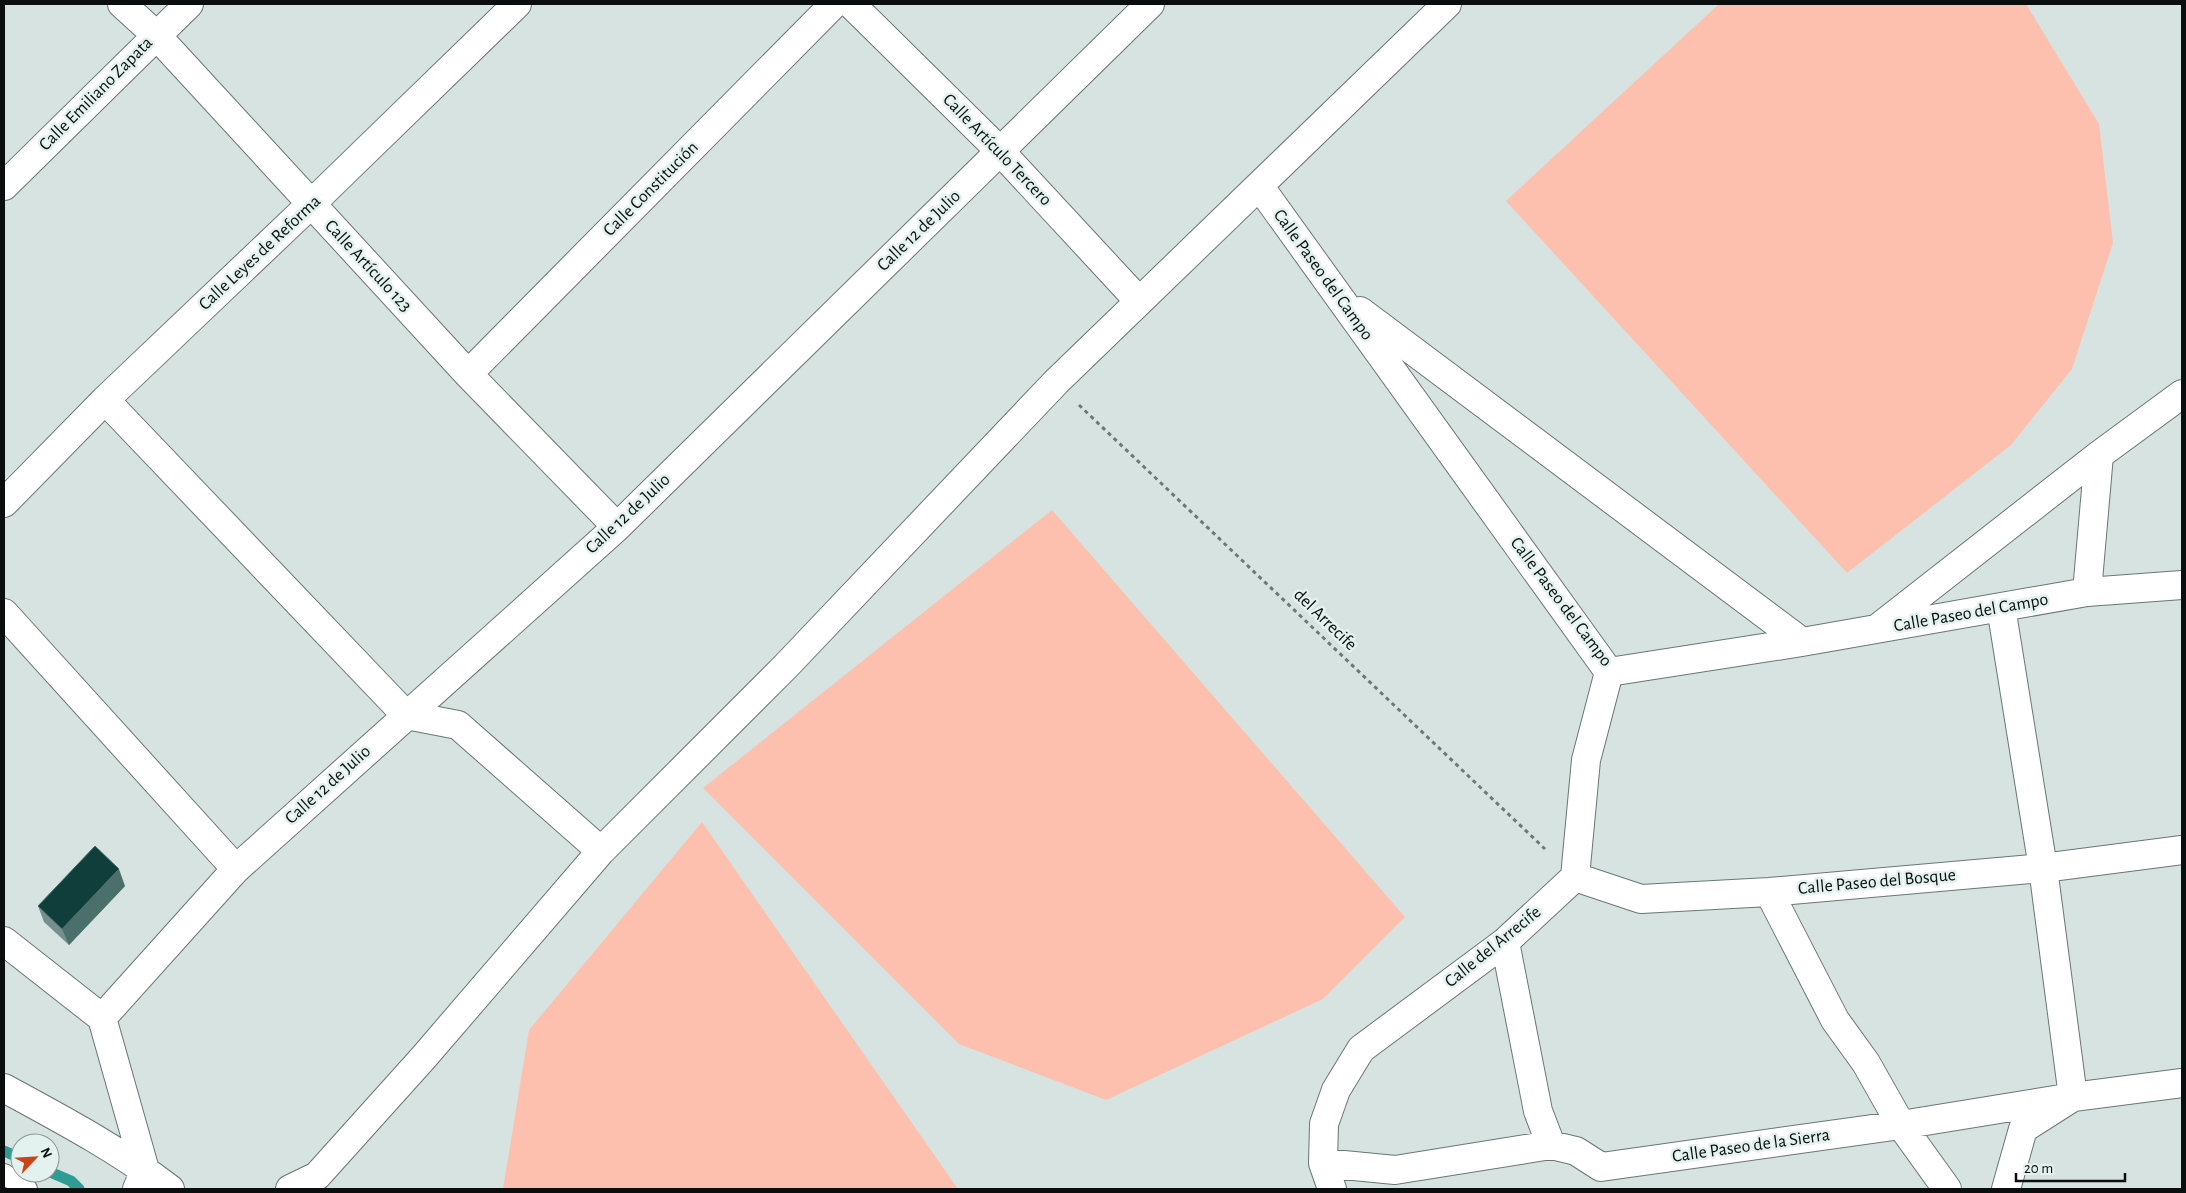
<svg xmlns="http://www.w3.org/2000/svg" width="2186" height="1193" font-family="'Alegreya Sans',sans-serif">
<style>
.green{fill:#fdc0ae}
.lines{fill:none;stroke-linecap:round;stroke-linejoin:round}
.stream{stroke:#2d9d93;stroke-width:11}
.service-casing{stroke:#6a7674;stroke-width:22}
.minor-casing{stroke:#6a7674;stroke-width:30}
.path{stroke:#6f7877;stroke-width:3;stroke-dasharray:4 4;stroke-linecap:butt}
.service{stroke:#fff;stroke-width:20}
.minor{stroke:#fff;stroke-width:28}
.wall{fill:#73908e}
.shaded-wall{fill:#4b706c}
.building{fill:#103e3a;stroke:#4b706c}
.labels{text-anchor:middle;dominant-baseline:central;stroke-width:5;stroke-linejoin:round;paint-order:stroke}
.street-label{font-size:18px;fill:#0a0e0e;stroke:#e3f1ef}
</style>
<rect width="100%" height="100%" fill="#d6e3e1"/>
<path class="green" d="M 1719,4 L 2026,4 L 2099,124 L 2113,243 L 2072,369 L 2011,445 L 1847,573 L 1506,201 Z
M 1052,510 L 1405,917 L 1323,999 L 1106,1100 L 959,1044 L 703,788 Z
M 702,822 L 958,1189 L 503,1189 L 529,1030 Z"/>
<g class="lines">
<path class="stream" d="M 4,1151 L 20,1158
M 50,1172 L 71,1181 L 79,1189"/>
<defs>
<path id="service" d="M 4,1174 L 27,1189"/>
<path id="minor" d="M 122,4 L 156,35 L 468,374 L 617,527
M 851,4 L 1000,151 L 1138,300
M 4,186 L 189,4
M 1260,187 L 1609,672
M 1360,311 L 1802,642
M 468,374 L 834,4
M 105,400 L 406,715 L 458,725 L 601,851
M 4,503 L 105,400 L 311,204 L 517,4
M 2087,592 L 2099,455
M 2001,607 L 2043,868 L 2073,1097 L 2023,1129 L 2006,1189
M 4,613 L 236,869
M 1879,627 L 2099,455 L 2182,394
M 1609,672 L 1802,642 L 2087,592 L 2182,585
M 1575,877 L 1641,899 L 1769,892 L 2043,868 L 2182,850
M 1769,892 L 1835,1020 L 1866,1063 L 1901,1125 L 1947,1189
M 4,941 L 102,1018 L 145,1170 L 137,1189
M 1505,942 L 1538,1111 L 1551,1145
M 102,1018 L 236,869 L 617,527 L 1150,4
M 4,1088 C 61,1119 118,1149 170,1189
M 1323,1163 L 1395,1170 L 1551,1145 L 1576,1151 L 1601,1167 L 1901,1125 L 2073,1097 L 2182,1083
M 290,1189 L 317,1176 L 424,1057 L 601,851 L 786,666 L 1056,382 L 1447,4
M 1332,1189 L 1323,1163 L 1324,1124 L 1336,1090 L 1361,1049 L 1505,942 L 1575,877 L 1586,760 L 1609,672"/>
</defs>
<use href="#service" class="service-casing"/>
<use href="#minor" class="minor-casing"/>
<path class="path" d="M 1079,405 L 1545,849"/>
<use href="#service" class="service"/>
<use href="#minor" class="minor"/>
</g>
<path class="wall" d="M 125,886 L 69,945 L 44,922 L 38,906 Z"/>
<path class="shaded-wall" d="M 119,869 L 125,886 L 69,945 L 62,929 Z"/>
<path class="building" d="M 95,846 L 119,869 L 62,929 L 38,906 Z"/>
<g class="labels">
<g class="street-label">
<text transform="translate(96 94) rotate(-45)">Calle Emiliano Zapata</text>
<text transform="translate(997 150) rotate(46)">Calle Artículo Tercero</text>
<text transform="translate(651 189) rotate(-45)">Calle Constitución</text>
<text transform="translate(919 231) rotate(-44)">Calle 12 de Julio</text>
<text transform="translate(260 253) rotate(-43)">Calle Leyes de Reforma</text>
<text transform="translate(368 266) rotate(47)">Calle Artículo 123</text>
<text transform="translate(1323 275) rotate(54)">Calle Paseo del Campo</text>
<text transform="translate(628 514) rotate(-43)">Calle 12 de Julio</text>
<text transform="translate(1561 602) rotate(53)">Calle Paseo del Campo</text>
<text transform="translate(1971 613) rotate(-10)">Calle Paseo del Campo</text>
<text transform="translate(1325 620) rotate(44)">del Arrecife</text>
<text transform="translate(328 785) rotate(-42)">Calle 12 de Julio</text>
<text transform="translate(1877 882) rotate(-5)">Calle Paseo del Bosque</text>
<text transform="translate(1493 947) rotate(-39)">Calle del Arrecife</text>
<text transform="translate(1751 1146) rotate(-8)">Calle Paseo de la Sierra</text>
</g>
</g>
<rect width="2186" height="1193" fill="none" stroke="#0a0e0e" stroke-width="10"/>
<g transform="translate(35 1158) rotate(65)"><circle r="24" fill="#e3f1ef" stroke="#8c9695"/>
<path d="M0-4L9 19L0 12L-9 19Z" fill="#cc4415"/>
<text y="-8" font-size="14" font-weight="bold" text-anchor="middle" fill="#0a0e0e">N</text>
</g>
<path d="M2016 1173v8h109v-8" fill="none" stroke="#0a0e0e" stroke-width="2.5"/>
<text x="2024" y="1173" font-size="15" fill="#0a0e0e" stroke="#e3f1ef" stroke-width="4" paint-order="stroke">20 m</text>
</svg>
